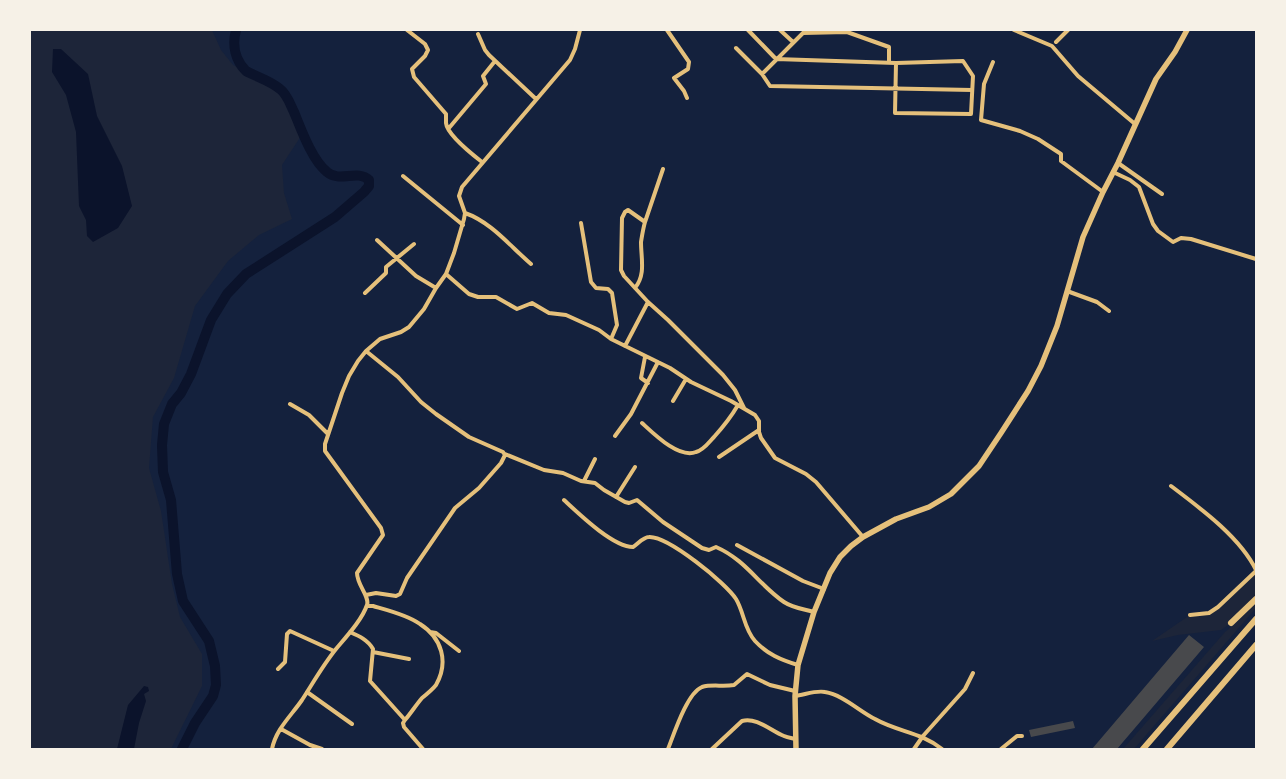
<svg xmlns="http://www.w3.org/2000/svg" width="1286" height="779" font-family="Merriweather,serif">
<style>
.green{fill:#1d2539}
.water{fill:#0b132b}
.lines{fill:none;stroke-linecap:round;stroke-linejoin:round}
.river{stroke:#0b132b;stroke-width:10}
.building{fill:#48494c}
.minor{stroke:#e5c07b;stroke-width:4}
.primary{stroke:#e5c07b;stroke-width:5.5}
.motorway{stroke:#e5c07b;stroke-width:6}
</style>
<rect width="100%" height="100%" fill="#14213d"/>
<path class="green" d="M 30,30 L 212,30 L 221,50 L 233,65 L 281,90 L 290,104 L 303,133 L 282,165 L 284,193 L 292,219 L 259,235 L 228,261 L 195,306 L 174,378 L 153,417 L 149,468 L 161,511 L 172,584 L 180,617 L 202,654 L 202,686 L 171,749 L 30,749 Z
M 1256,571 L 1256,599 L 1231,623 L 1221,630 L 1178,635 L 1152,641 L 1190,615 L 1209,613 Z
M 1256,604 L 1256,608 L 1134,749 L 1123,749 L 1225,632 L 1236,623 Z"/>
<path class="water" d="M 53,49 L 61,49 L 88,74 L 97,116 L 122,166 L 132,206 L 118,228 L 93,242 L 87,236 L 86,220 L 79,206 L 76,132 L 66,95 L 52,72 Z
M 144,686 L 148,687 L 149,691 L 144,694 L 146,701 L 139,723 L 134,749 L 117,749 L 128,705 Z"/>
<g class="lines">
<path class="river" d="M 182,749 L 195,723 L 213,696 L 216,685 L 215,666 L 209,641 L 183,601 L 177,574 L 171,500 L 163,472 L 162,445 L 164,424 L 172,404 L 181,393 L 191,374 L 211,320 L 227,294 L 246,274 L 335,217 L 364,192 L 369,186 L 369,180 C 357,169 340,183 327,172 C 312,160 301,129 294,112 C 290,104 287,94 280,89 C 271,81 257,77 246,71 C 235,60 232,45 236,30"/>
</g>
<path class="building" d="M 1189,635 L 1204,647 L 1117,749 L 1092,749 Z
M 1073,721 L 1075,728 L 1031,737 L 1029,730 Z"/>
<g class="lines">
<path class="minor" d="M 407,30 L 425,44 L 428,50 L 425,56 L 412,69 L 414,77 L 446,114 C 446,117 446,120 446,123 C 447,134 473,155 482,162
M 667,30 L 689,62 L 688,69 L 674,78 L 684,91 L 687,98
M 748,30 L 776,59 L 896,63 L 963,61 L 973,76 L 971,114 L 895,113 L 896,63
M 780,30 L 793,42
M 845,30 L 847,32 L 889,47 L 889,63
M 1014,30 L 1052,46 L 1078,76 L 1135,124
M 803,33 L 847,32
M 478,34 L 485,50 L 489,55 L 536,99
M 1056,42 L 1068,30
M 736,48 L 762,74 L 770,86 L 972,90
M 993,62 L 984,84 L 981,120 L 1020,131 L 1038,139 L 1061,154 L 1061,161 L 1103,192
M 762,74 L 806,30
M 449,128 L 486,84 L 483,76 L 495,61
M 1118,163 L 1162,194
M 663,169 L 645,222 L 628,210 L 625,212 L 622,218 L 621,270 L 624,276 L 648,302 L 668,320 L 723,375 L 735,390 L 744,408
M 1113,172 L 1130,180 L 1139,187 L 1153,224 L 1158,231 L 1173,242 L 1181,238 L 1191,239 L 1256,259
M 403,176 L 463,225
M 465,213 C 491,222 510,246 531,264
M 581,223 L 591,282 L 596,288 L 608,289 L 612,293 L 617,325 L 611,339
M 377,240 L 416,276 L 436,288
M 446,274 L 469,294 L 478,297 L 496,297 L 517,309 L 532,303 L 549,313 L 566,315 L 599,330 L 611,339 L 670,368 L 691,382 L 731,401 L 755,415 L 759,421 L 759,432 L 761,438 L 775,458 L 806,474 L 816,482 L 863,537
M 635,288 C 646,274 641,259 641,242 C 642,236 643,229 645,222
M 1067,291 L 1097,302 L 1109,311
M 365,293 L 386,273 L 386,267 L 414,244
M 625,346 L 648,302
M 645,357 L 641,378 L 648,383
M 673,401 L 686,379
M 290,404 L 309,415 L 328,434
M 642,423 C 654,434 679,459 696,452 C 704,450 709,442 714,437 C 723,427 731,417 738,405
M 615,436 L 631,414 L 658,362
M 505,454 L 544,470 L 563,473 L 581,481 L 595,483 L 604,490 L 625,502 L 629,503 L 637,500 L 663,522 L 702,548 L 709,550 L 716,547 C 746,560 759,585 784,602 C 793,608 804,609 814,612
M 719,457 L 759,430
M 584,481 L 595,459
M 1171,486 C 1200,508 1240,537 1256,570
M 616,497 L 635,467
M 564,500 C 578,513 613,547 633,547 C 638,544 643,537 649,537 C 668,536 726,583 736,599 C 744,612 744,629 755,641 C 767,654 781,660 798,665
M 737,545 L 803,581 L 824,589
M 366,595 L 376,593 L 396,596 L 400,594 L 407,578 L 455,508 L 479,488 L 501,463 L 505,455 L 503,452 L 469,437 L 436,414 L 421,402 L 398,377 L 366,351
M 1190,615 L 1209,613 L 1218,607 L 1256,571
M 350,632 C 359,636 368,640 373,649 L 370,681 L 405,720 C 411,713 416,705 422,698 C 427,694 432,690 436,685 C 449,662 442,638 420,624 C 408,615 387,610 373,606 L 367,606
M 430,632 L 436,633 L 459,651
M 373,652 L 409,659
M 278,669 L 285,662 L 287,634 L 290,631 L 334,651
M 307,692 L 352,724
M 795,696 C 804,695 816,690 825,692 C 843,695 859,711 875,719 C 898,732 921,732 942,749
M 405,720 L 403,723 L 404,727 L 423,749
M 281,729 L 310,745 L 322,749
M 272,749 C 276,729 291,716 302,700 C 313,683 323,665 336,649 C 346,637 362,620 367,605 C 370,597 357,585 357,573 L 383,535 L 381,528 L 325,451 L 325,444 L 342,393 L 349,376 L 358,361 L 366,351 L 380,339 L 401,332 L 409,327 L 424,309 L 436,288 L 446,274 L 454,253 L 464,219 L 465,213 L 459,196 L 462,187 L 570,60 L 575,49 L 580,30
M 668,749 C 674,734 687,693 702,687 C 712,684 723,687 734,685 L 747,674 L 770,685 L 795,691
M 712,749 L 742,721 C 757,717 771,731 784,736 C 788,738 792,738 796,739
M 914,749 L 923,736 L 965,689 L 973,673
M 1001,749 L 1017,736 L 1022,736"/>
<path class="primary" d="M 796,749 L 795,696 L 798,665 L 814,612 L 830,573 L 840,557 L 851,546 L 863,537 L 896,519 L 929,507 L 951,494 L 979,466 L 1001,433 L 1028,391 L 1041,366 L 1057,326 L 1083,237 L 1103,192 L 1118,163 L 1156,79 L 1175,52 L 1187,30"/>
<path class="motorway" d="M 1231,623 L 1256,599
M 1143,749 L 1256,619
M 1167,749 L 1256,645"/>
</g>
<rect width="1286" height="779" fill="none" stroke="#f6f1e7" stroke-width="62"/>
</svg>
